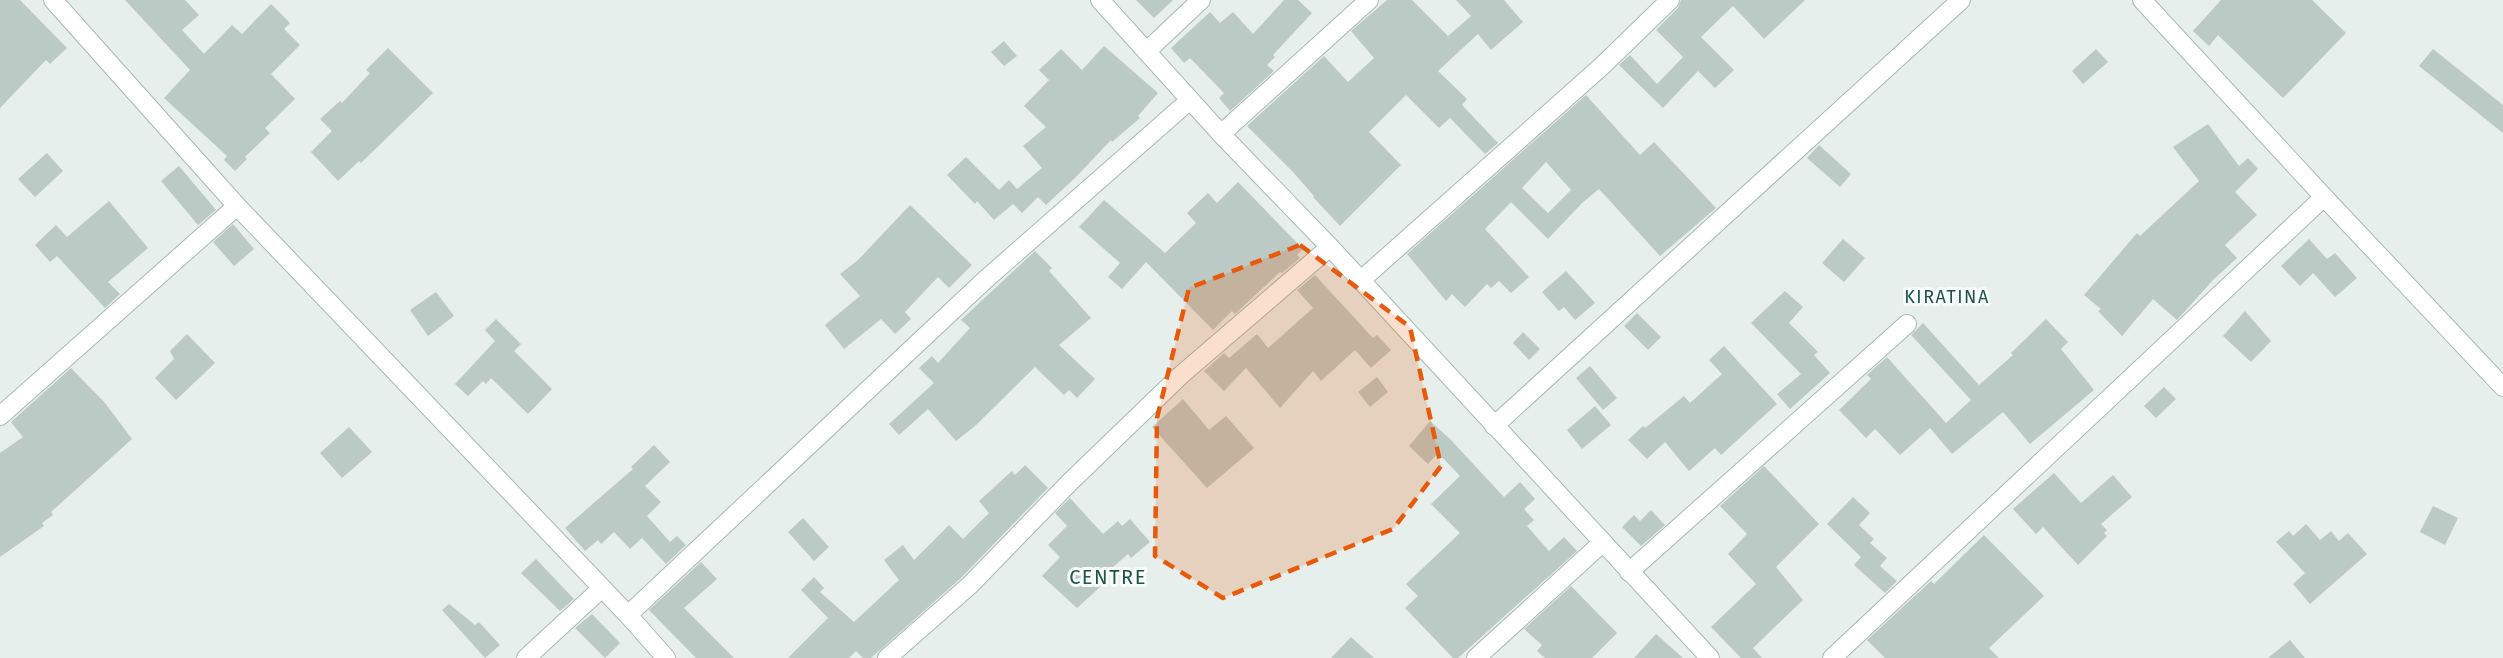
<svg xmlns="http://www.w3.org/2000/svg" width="2503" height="658" font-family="'Fira Sans',sans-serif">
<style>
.building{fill:#bbcac4;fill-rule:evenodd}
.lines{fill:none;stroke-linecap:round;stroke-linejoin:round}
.street-casing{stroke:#a8b8b2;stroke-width:20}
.street{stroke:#fff;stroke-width:18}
.marked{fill:#e8590c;fill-opacity:0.2;stroke:#e8590c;stroke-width:4.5;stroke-dasharray:12 8;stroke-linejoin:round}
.labels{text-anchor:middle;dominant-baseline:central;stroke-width:6;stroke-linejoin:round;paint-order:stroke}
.neighbourhood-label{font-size:18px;letter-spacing:1.5px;fill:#1f5548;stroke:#f7fbf9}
.quarter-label{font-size:20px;letter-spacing:1.5px;fill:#1f5548;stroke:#f7fbf9}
</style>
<rect width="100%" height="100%" fill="#e6efeb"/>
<path class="building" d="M 0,0 L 20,0 L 67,48 L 50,64 L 46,60 L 0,108 Z
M 125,0 L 185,0 L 199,15 L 182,30 L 204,54 L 232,25 L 242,34 L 271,4 L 290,23 L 284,29 L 300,45 L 271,74 L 295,99 L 265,128 L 270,133 L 245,157 L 247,159 L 235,171 L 224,160 L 227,156 L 164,98 L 190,70 Z
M 1136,0 L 1173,0 L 1154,18 Z
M 1284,0 L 1298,0 L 1312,13 L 1273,55 L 1275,57 L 1267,65 L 1274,71 L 1230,111 L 1219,98 L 1224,93 L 1190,58 L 1184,63 L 1171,48 L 1210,12 L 1220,23 L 1233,12 L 1253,34 Z
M 1387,0 L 1412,0 L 1448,36 L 1471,16 L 1456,0 L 1504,0 L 1523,22 L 1491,50 L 1478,34 L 1438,71 L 1467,99 L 1462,105 L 1498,143 L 1485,154 L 1450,118 L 1439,128 L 1406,95 L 1369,132 L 1401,165 L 1340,226 L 1313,197 L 1314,196 L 1292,171 L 1247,126 L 1324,56 L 1348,82 L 1374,58 L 1351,31 Z
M 1681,0 L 1805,0 L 1764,39 L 1733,6 L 1701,37 L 1734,70 L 1715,88 L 1698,71 L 1663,108 L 1619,65 L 1630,55 L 1657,84 L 1683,57 L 1656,30 L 1678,8 Z
M 2221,0 L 2312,0 L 2346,33 L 2283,98 L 2218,35 L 2209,46 L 2193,31 Z
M 1004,41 L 1017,56 L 1004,66 L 991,52 Z
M 1104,46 L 1158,93 L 1138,116 L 1140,118 L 1112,142 L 1111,140 L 1076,177 L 1046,205 L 1038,197 L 1022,213 L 1013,204 L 994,220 L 977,201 L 975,204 L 947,175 L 966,157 L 999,190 L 1009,180 L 1017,189 L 1042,168 L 1023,146 L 1046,127 L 1024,106 L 1049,80 L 1039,70 L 1061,49 L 1082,70 Z
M 388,48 L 433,93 L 361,163 L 359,161 L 338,181 L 311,152 L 332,131 L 320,119 L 340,101 L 342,103 L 370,73 L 366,70 Z
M 2096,49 L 2108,62 L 2083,84 L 2072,71 Z
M 2433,49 L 2503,105 L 2503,133 L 2419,66 Z
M 1586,95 L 1640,155 L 1654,142 L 1716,208 L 1660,256 L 1599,189 L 1582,203 L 1548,239 L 1511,202 L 1485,229 L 1529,277 L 1511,293 L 1499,281 L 1491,288 L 1487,284 L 1465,307 L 1452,294 L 1446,301 L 1407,254 ZM 1546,162 L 1571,190 L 1548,213 L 1522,188 Z
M 2208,124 L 2239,166 L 2248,158 L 2258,169 L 2235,192 L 2257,215 L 2225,245 L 2237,258 L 2213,280 L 2177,320 L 2153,299 L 2122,336 L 2098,311 L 2101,309 L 2084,295 L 2137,233 L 2140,236 L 2199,181 L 2173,147 Z
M 1819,145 L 1851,174 L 1840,187 L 1807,158 Z
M 47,153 L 63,171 L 35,197 L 18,179 Z
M 179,166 L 216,210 L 198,225 L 161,181 Z
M 1238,182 L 1303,249 L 1297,255 L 1300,258 L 1282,273 L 1280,272 L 1235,314 L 1232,311 L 1213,330 L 1146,262 L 1122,289 L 1108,277 L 1120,263 L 1079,227 L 1104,200 L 1165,253 L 1196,223 L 1187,213 L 1208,193 L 1217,203 Z
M 109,201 L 148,248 L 108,282 L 120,294 L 105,308 L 57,256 L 50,262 L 35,245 L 56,225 L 67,237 Z
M 910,205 L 972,265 L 949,288 L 938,277 L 905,312 L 911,319 L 895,334 L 881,319 L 844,349 L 825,325 L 860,296 L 840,274 L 858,260 Z
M 233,224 L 254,249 L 234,266 L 213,242 Z
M 1843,239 L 1865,258 L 1844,282 L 1822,263 Z
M 2309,239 L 2327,259 L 2335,253 L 2357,278 L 2335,297 L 2313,273 L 2300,286 L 2281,266 Z
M 1035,251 L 1052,268 L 1049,271 L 1091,318 L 1059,345 L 1095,379 L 1077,398 L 1069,390 L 1064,395 L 1035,367 L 975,426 L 956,441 L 928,409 L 899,435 L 889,424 L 934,383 L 919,368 L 932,356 L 938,363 L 970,328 L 961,320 Z
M 1566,271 L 1595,303 L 1575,320 L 1564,307 L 1559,311 L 1542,292 Z
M 1315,275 L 1373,338 L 1377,335 L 1391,350 L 1371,368 L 1355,350 L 1321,381 L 1313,371 L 1280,408 L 1246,368 L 1224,391 L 1204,371 L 1224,353 L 1229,358 L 1257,334 L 1268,348 L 1313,308 L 1297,290 Z
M 1785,291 L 1803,307 L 1789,323 L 1818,352 L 1814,355 L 1830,373 L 1790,409 L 1777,394 L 1801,374 L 1751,323 Z
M 436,292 L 454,316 L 428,336 L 410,310 Z
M 2245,311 L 2271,341 L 2251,362 L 2223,336 Z
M 1637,313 L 1661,337 L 1648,350 L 1624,326 Z
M 496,319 L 521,344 L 514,351 L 552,389 L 528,414 L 491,378 L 486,384 L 483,381 L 468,396 L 455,384 L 495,341 L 485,330 Z
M 2046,319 L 2068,342 L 2061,349 L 2094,390 L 2030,444 L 2003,412 L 1952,454 L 1930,428 L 1900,455 L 1875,429 L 1866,438 L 1839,410 L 1871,379 L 1867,375 L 1887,357 L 1946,423 L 1971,400 L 1911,335 L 1923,323 L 1979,385 L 2013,355 L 2011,353 Z
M 1523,332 L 1540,349 L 1529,360 L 1513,343 Z
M 187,334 L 215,363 L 176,400 L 155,378 L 174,359 L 170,351 Z
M 1724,346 L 1777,404 L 1721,455 L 1715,448 L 1689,471 L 1665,442 L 1647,459 L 1628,440 L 1643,426 L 1645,428 L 1684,396 L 1690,403 L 1722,374 L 1709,360 Z
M 1590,366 L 1617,398 L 1603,410 L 1576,378 Z
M 71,368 L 105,403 L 132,439 L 51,512 L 53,515 L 42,523 L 44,526 L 0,557 L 0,453 L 23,437 L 11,422 Z
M 1377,377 L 1388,392 L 1370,407 L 1358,392 Z
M 2164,387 L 2176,399 L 2156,418 L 2144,406 Z
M 1183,399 L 1209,430 L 1226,416 L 1254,448 L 1207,488 L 1152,427 Z
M 1595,406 L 1611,425 L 1582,449 L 1567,430 Z
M 1430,421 L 1450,439 L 1504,497 L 1520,482 L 1535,499 L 1524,509 L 1534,520 L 1527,526 L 1549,551 L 1564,537 L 1577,551 L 1458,658 L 1453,658 L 1405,608 L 1418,596 L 1406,584 L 1460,533 L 1431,504 L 1460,476 L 1438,453 L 1428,464 L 1409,446 Z
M 349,427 L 372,452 L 342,478 L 320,453 Z
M 654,445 L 670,462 L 645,486 L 661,502 L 647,516 L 670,542 L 677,536 L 686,545 L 666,564 L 642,538 L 630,549 L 614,532 L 601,544 L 598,540 L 585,551 L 565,528 L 633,469 L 631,467 Z
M 1025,465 L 1048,488 L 962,577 L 871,658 L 863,658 L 856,651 L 849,658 L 788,658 L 828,618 L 801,590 L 814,577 L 824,588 L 820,592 L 854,622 L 899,580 L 884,560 L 903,545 L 914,560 L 949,525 L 963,539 L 989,513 L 979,501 L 1012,471 L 1015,475 Z
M 1764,466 L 1819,524 L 1776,567 L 1803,600 L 1753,648 L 1762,658 L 1741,658 L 1711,627 L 1756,584 L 1728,554 L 1747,534 L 1720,506 Z
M 2054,473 L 2081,503 L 2113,475 L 2132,497 L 2101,524 L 2107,530 L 2104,533 L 2107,536 L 2078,565 L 2043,527 L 2036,534 L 2013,509 Z
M 1853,497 L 1870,513 L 1859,525 L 1874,539 L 1870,543 L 1887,558 L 1880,566 L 1897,581 L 1885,593 L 1854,565 L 1861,557 L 1827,524 Z
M 1070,498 L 1103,534 L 1118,521 L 1122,526 L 1130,519 L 1150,542 L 1131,558 L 1128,554 L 1105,574 L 1109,579 L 1077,608 L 1042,576 L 1060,557 L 1048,545 L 1067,526 L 1055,513 Z
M 2433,506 L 2458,518 L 2445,545 L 2420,532 Z
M 1651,510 L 1665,525 L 1641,546 L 1622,527 L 1634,515 L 1640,521 Z
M 803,518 L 829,547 L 814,561 L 788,532 Z
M 2306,524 L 2320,540 L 2331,531 L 2339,541 L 2348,533 L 2367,554 L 2310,604 L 2293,584 L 2305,573 L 2276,542 L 2289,531 L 2293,536 Z
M 1984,535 L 2044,596 L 1989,648 L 1999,658 L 1885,658 L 1867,640 L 1931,581 L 1934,584 Z
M 536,559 L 574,599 L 560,611 L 521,573 Z
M 701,562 L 717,579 L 684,608 L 734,658 L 696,658 L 649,610 Z
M 1571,586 L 1617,633 L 1592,658 L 1545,658 L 1537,651 L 1542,645 L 1524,629 Z
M 449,604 L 475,625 L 479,622 L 500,645 L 485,658 L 442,610 Z
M 592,614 L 620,643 L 605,658 L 575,628 Z
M 1656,634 L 1683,658 L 1634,658 Z
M 1351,637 L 1374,658 L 1331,658 Z
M 2290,640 L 2305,658 L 2268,658 Z"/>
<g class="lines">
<defs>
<path id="street" d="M 53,0 L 237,206 L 628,615 L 666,658
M 1100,0 L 1221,134 L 1330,247 L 1710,658
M 2142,0 L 2324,197 L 2503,387
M 1147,51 L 1201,0
M 1221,134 L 1369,0
M 1360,281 L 1602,66 L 1670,0
M 0,416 L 237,206
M 1494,426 L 1961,0
M 1629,572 L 1907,324
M 628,615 L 985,280 L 1190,100
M 526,658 L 602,588
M 887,658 L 970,585 L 1070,482 L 1181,375 L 1330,247
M 1476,658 L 1602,543
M 1832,658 L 2324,197"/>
</defs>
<use href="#street" class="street-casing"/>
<use href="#street" class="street"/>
</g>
<path class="marked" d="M 1300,245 L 1410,327 L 1441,466 L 1393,529 L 1223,598 L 1155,556 L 1157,418 L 1189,288 Z"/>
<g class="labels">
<g class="neighbourhood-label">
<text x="1947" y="297">KIRATINA</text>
</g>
<g class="quarter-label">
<text x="1108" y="577">CENTRE</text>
</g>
</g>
</svg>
